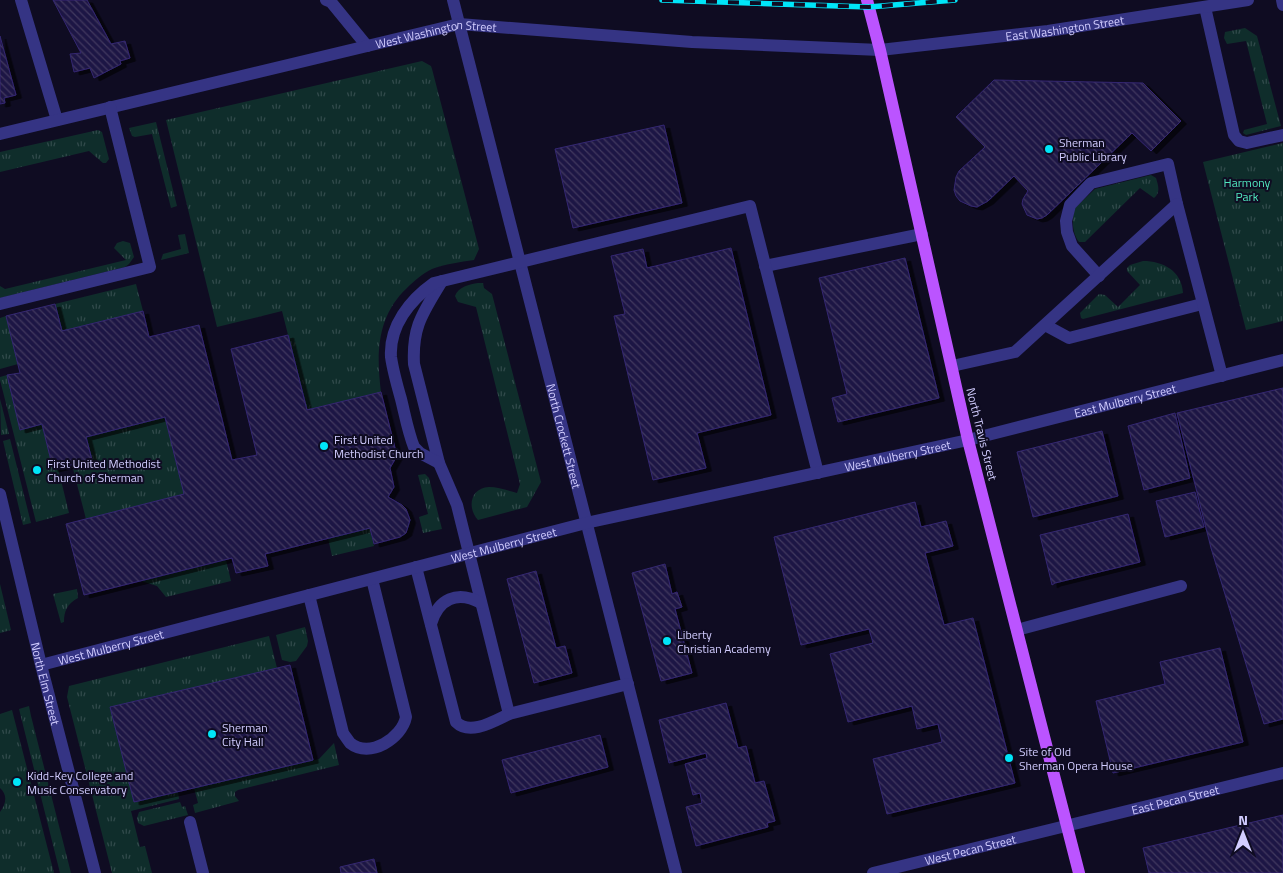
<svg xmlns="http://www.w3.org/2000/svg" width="1283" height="873" font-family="'Titillium Web',sans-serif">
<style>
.grass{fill:url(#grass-tufts)}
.building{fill:url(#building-back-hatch);stroke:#342772;filter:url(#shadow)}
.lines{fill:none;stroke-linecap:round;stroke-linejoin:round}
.minor{stroke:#353484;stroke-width:12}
.major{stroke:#bb54ff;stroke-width:12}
.rail-casing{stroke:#00e5f8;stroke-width:5.5}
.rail{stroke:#0f0c22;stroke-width:4;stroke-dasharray:11;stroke-linecap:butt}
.poi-dot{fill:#00e5f8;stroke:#0f0c22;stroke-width:2}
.labels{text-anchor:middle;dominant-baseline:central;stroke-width:4;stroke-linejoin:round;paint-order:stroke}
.street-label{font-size:12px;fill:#d2cdff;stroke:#0f0c22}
.poi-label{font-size:12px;fill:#d2cdff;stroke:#0f0c22;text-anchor:start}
.park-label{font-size:12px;fill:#51e7be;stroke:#0f0c22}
</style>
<defs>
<pattern id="grass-tufts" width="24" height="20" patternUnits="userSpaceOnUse" patternTransform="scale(1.25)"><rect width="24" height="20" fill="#0f2d2b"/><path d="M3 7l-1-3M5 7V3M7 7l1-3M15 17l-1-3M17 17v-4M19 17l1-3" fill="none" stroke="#314a4b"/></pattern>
<pattern id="building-back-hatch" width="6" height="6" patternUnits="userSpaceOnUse" patternTransform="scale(1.25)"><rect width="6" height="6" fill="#1f1744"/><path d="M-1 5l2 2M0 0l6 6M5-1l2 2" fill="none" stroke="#3f3860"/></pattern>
<filter id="shadow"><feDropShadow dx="5.5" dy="3" stdDeviation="0" flood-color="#0009"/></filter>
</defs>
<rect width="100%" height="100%" fill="#0f0c22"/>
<path class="grass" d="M 1245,28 L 1257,36 L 1281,126 L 1246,135 L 1243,133 L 1244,130 L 1267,124 L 1246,41 L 1227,44 L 1224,38 L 1225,32 Z
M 422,61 L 431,66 L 432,69 L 479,249 L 474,260 C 460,262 445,264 432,269 C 423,273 414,281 407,288 C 377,316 376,353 381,392 L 307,410 L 282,311 L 217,327 L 166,120 Z
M 156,122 L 177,206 L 171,208 L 152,134 L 135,137 L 132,136 L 129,128 Z
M 98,130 L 102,132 L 109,159 L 106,163 L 103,163 L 89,151 L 0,172 L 0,152 Z
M 1283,143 L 1283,321 L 1246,330 L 1203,162 Z
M 1151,175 L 1156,178 C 1158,185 1161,192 1154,198 L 1140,188 L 1085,242 L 1079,242 C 1072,233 1072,220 1074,209 L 1095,189 Z
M 185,234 L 189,253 L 161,260 L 163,254 L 181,249 L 178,235 Z
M 123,241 L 130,243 L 134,257 L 129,264 L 125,267 L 0,298 L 0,286 L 5,289 L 126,260 L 114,248 L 117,243 Z
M 1143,261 C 1163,261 1182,271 1183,293 L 1083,319 L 1081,318 L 1080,313 L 1099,294 L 1105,295 L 1118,307 L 1140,285 L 1127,271 L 1127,268 L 1130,265 Z
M 478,283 L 483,283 L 484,288 L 492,294 L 541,482 L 527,507 L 478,520 C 467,508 470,488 489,487 C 498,487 509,491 517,493 L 520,484 L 476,307 L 458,302 L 455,296 C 458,287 470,284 478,283 Z
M 136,284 L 143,311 L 62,331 L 55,304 Z
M 6,316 L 18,364 L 0,369 L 0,318 Z
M 7,375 L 20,429 L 42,424 L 53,469 L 58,468 L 69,513 L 36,522 L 0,380 L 0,377 Z
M 0,399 L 9,434 L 1,435 Z
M 165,417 L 184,494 L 86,519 L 72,465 L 92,460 L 86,437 Z
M 10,439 L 31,523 L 23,525 L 3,441 Z
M 425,474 L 429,478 L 442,529 L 423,533 L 419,517 L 428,514 L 418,475 Z
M 370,528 L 374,546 L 332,556 L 328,538 Z
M 226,560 L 231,581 L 166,597 L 157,586 L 141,581 Z
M 0,584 L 11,630 L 0,633 Z
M 77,589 L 78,598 C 67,604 64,611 64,622 L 61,623 L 53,594 Z
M 305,627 L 308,641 L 307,646 L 296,661 L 290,662 L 282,660 L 276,635 Z
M 269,636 L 277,668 L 111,708 L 134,802 L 178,792 L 179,799 L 131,811 L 140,847 L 145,846 L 152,873 L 112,873 L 67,697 L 69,686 Z
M 29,706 L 31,716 L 71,873 L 60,873 L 19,709 Z
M 12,710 L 54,873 L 0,873 L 0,812 C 6,804 8,795 0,788 L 0,714 Z
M 334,743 L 339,765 L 238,790 L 235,792 L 235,796 L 239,801 L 195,813 L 193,805 L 198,803 L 194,788 L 319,759 Z
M 180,802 L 182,807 L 185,806 L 188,815 L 144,826 L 138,823 L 137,818 L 139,812 Z"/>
<path class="building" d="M 53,0 L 87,0 L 111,44 L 125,41 L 130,58 L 120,61 L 121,64 L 94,78 L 90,68 L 74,72 L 70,54 L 81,53 Z
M 0,36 L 16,95 L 4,98 L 5,103 L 0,104 Z
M 994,80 L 1143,83 L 1181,121 L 1151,151 L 1132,133 L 1047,215 L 1042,218 L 1037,219 L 1027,215 L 1022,204 L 1023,199 L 1028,191 L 1014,176 L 988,201 L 977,207 L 971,206 L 960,201 L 956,196 L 954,190 L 956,177 L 959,171 L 985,147 L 956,117 Z
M 664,125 L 682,203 L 573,228 L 555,149 Z
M 731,248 L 771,415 L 697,433 L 706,468 L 653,480 L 614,316 L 625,314 L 611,256 L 643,249 L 647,268 Z
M 905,258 L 939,398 L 838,422 L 832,398 L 847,394 L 819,278 Z
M 55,304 L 62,331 L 143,311 L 149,337 L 199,325 L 232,460 L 257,455 L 231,349 L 288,335 L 307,410 L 381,392 L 397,456 L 390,468 L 394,487 L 388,497 L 402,505 L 406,509 L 410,520 L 406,533 L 400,537 L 374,544 L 370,528 L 265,554 L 268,566 L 236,573 L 232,558 L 84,595 L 66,524 L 184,494 L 165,417 L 86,437 L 92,460 L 53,469 L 42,424 L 20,430 L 7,375 L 20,373 L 6,316 Z
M 1283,388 L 1283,719 L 1264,724 L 1211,548 L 1177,413 Z
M 1175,413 L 1190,478 L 1144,490 L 1128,426 Z
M 1102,431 L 1118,496 L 1033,517 L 1017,452 Z
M 1195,492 L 1204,527 L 1165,537 L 1156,501 Z
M 915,502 L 921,527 L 946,521 L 953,546 L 925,553 L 944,625 L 973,618 L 1015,783 L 887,814 L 873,759 L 942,742 L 938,724 L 917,729 L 912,706 L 848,722 L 830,654 L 873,643 L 869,629 L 801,645 L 774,537 Z
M 1128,514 L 1140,562 L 1055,583 L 1052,585 L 1040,535 Z
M 665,564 L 672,594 L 677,592 L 682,607 L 675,609 L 692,673 L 661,681 L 632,573 Z
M 536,571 L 556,648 L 565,646 L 572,673 L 534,683 L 507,579 Z
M 1220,648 L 1243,742 L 1113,773 L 1096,701 L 1165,684 L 1160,662 Z
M 290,665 L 313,760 L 134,802 L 110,707 Z
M 726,703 L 738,748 L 746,746 L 755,783 L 764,781 L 775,821 L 767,823 L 768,827 L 696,846 L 686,807 L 702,803 L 700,793 L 693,795 L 685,764 L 707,758 L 706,753 L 669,763 L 659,720 Z
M 600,735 L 608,767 L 511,793 L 502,760 Z
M 1283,815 L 1283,873 L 1149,873 L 1143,848 Z
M 374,859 L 377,873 L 341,873 L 340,867 Z"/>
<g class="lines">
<g class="minor">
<path d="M 21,0 L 57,120"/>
<path d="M 326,0 L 331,2 L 367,46"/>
<path id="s1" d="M 453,0 L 676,873"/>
<path d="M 1282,0 L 1283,5"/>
<path d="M 1205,7 L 1234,135 L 1239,141 L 1247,143 L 1283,135"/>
<path id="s2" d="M 0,134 L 459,24 L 692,42 L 880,50 L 1048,31 L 1248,0"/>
<path d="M 765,266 L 922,234"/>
<path d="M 1099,276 L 1072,246 L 1067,232 L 1066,221 L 1070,205 L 1091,183 L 1168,164 L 1177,204"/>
<path d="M 442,281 C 423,313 412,326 414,364 L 439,463 L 457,505 L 509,714"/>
<path d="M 0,304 L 150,267 L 110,107"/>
<path d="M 1045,325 L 1069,338 L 1202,304"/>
<path d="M 952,366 L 1015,352 L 1177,204 L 1222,376"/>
<path d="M 439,463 L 420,453 L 414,447 C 408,432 405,415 401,399 C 397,385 393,371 391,357 C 389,326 410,300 434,283 L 750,206 L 818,473"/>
<path id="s3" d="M 0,494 L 41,665 L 95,873"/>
<path d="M 416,567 L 456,722 C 470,736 494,721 509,714 L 628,684"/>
<path d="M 309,595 L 343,733 C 345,736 348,740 350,743 C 370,759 402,738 406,717 L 372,579"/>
<path d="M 431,624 C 438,599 457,590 481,603"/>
<path d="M 1017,630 L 1181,586"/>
<path id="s4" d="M 41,665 L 586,523 L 968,440 L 1283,360"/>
<path d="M 190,822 L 203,873"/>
<path id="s5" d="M 873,873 L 1283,773"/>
</g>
<path class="major" d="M 867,0 L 880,50 L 968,440 L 1079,873"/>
<defs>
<path id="rail" d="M 662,0 L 869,7 L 955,0"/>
</defs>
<use href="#rail" class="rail-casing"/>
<use href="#rail" class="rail"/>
</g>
<g class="poi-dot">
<circle cx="1049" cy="149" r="5"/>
<circle cx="324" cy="446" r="5"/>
<circle cx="37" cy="470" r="5"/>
<circle cx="667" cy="641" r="5"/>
<circle cx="212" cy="734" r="5"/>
<circle cx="1009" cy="758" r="5"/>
<circle cx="17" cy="782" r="5"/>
</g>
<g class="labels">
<g class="street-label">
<text stroke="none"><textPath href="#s2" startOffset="1080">East Washington Street</textPath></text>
<text stroke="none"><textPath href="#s2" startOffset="448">West Washington Street</textPath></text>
<text stroke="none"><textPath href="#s4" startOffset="1116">East Mulberry Street</textPath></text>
<text transform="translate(982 434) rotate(76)">North Travis Street</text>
<text stroke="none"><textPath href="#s1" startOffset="450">North Crockett Street</textPath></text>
<text stroke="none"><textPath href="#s4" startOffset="882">West Mulberry Street</textPath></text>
<text stroke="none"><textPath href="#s4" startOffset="478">West Mulberry Street</textPath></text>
<text stroke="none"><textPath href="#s4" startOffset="72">West Mulberry Street</textPath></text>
<text stroke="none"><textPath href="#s3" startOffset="195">North Elm Street</textPath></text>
<text stroke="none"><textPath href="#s5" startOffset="311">East Pecan Street</textPath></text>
<text stroke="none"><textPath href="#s5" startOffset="100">West Pecan Street</textPath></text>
</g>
<g class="poi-label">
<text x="1059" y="142">Sherman<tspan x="1059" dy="14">Public Library</tspan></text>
<text x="334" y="439">First United<tspan x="334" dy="14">Methodist Church</tspan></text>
<text x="47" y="463">First United Methodist<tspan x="47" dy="14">Church of Sherman</tspan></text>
<text x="677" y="634">Liberty<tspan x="677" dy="14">Christian Academy</tspan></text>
<text x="222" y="727">Sherman<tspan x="222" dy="14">City Hall</tspan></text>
<text x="1019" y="751">Site of Old<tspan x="1019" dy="14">Sherman Opera House</tspan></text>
<text x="27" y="775">Kidd-Key College and<tspan x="27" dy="14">Music Conservatory</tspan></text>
</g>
<g class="park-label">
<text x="1247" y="182">Harmony<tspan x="1247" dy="14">Park</tspan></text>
</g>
</g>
<g transform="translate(1243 833)" stroke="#0f0c22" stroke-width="4" paint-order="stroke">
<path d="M0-4L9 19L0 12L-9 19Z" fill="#d2cdff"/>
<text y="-8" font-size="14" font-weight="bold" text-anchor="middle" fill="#d2cdff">N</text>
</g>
</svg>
